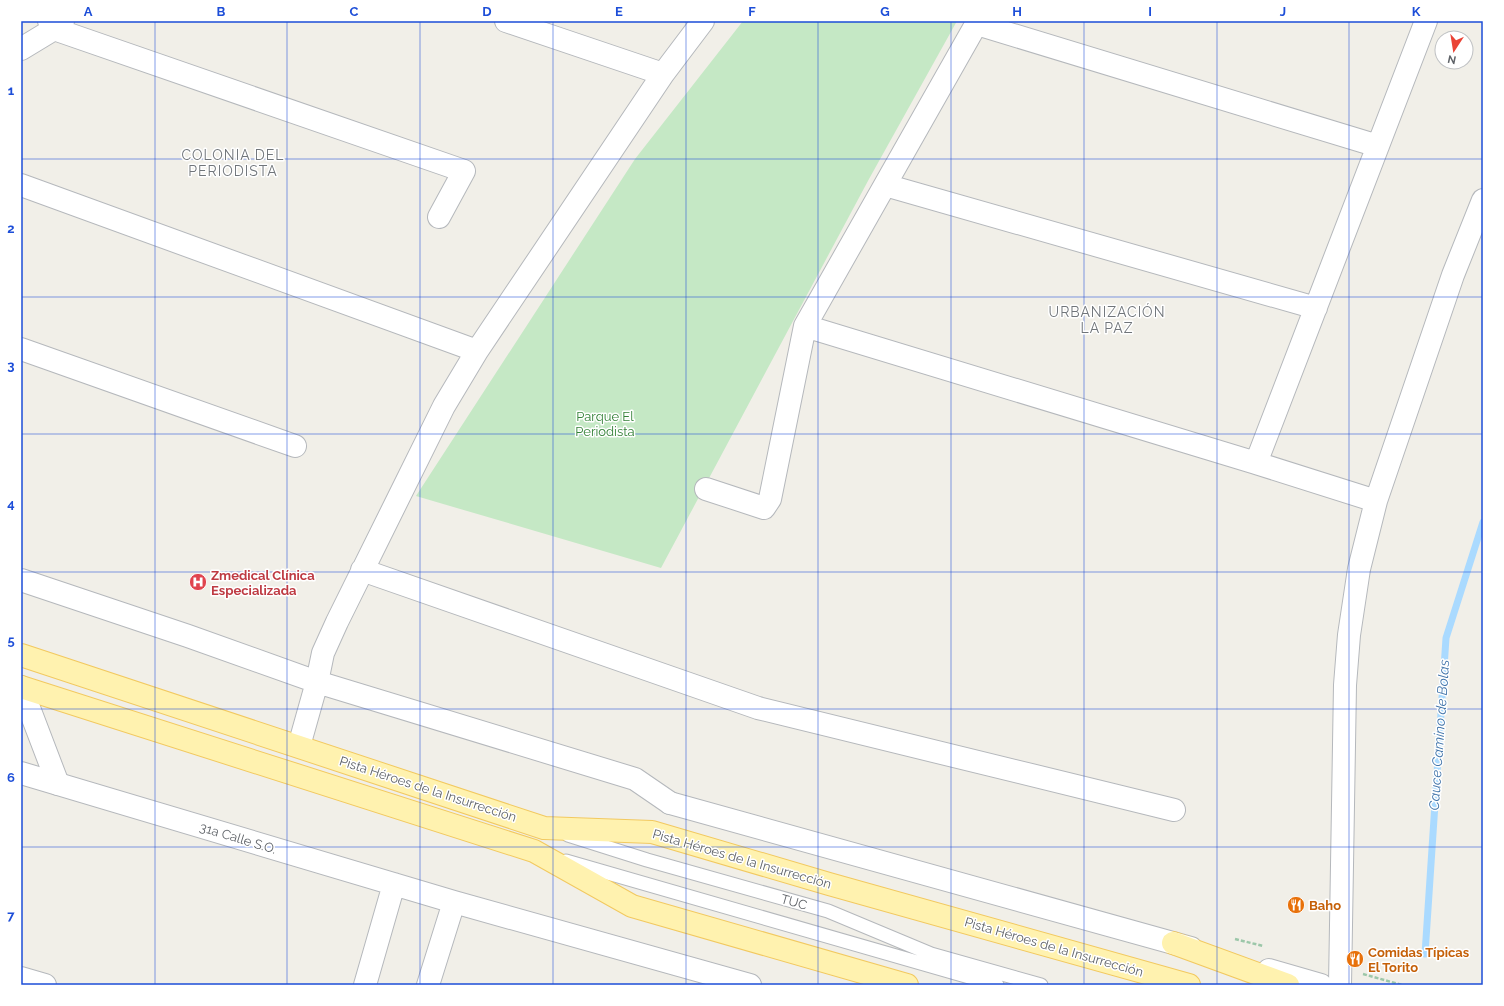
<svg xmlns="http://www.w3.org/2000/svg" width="1504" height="1006" font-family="Raleway,sans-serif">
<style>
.green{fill:#c5e8c5}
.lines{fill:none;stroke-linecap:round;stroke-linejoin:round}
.stream{stroke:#aadaff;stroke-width:7}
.service-casing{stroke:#b5b8bc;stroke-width:15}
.minor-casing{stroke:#b5b8bc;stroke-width:24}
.tertiary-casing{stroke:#b5b8bc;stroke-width:24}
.primary-casing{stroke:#f2c960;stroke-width:24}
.path{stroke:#9cc7a9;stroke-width:2.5;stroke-dasharray:4 2;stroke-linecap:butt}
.service{stroke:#fff;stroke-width:13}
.minor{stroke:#fff;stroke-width:22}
.tertiary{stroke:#fff;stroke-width:22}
.primary{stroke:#fff2af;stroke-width:22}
.grid{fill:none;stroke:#1d4ed8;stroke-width:1;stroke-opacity:0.55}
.labels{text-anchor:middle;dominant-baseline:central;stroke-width:3;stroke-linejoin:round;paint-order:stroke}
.park-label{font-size:13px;fill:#348238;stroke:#fff}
.health-label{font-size:13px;font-weight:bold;fill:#be3a42;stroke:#fff;text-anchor:start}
.street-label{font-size:13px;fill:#5f6368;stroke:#fff}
.food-label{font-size:13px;font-weight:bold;fill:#c56008;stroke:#fff;text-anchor:start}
.neighbourhood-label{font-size:14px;letter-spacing:1px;fill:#70757a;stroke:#fff}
.water-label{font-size:14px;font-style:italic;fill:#4174aa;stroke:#fff}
.neatline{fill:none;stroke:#1d4ed8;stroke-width:1.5}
.grid-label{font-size:13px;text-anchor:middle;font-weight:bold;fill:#1d4ed8}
</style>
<rect width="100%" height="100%" fill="#f1efe8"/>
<path class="green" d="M 743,21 L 957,21 L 869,179 L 661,568 L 416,496 L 635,159 Z"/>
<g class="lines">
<path class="stream" d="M 1425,954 L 1446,638 L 1483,522"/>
<defs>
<path id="service" d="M 568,835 L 647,860 L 828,911 L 931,954 L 1041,985
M 566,861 L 997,985"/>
<path id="minor" d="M 49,21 L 54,29 L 464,171 L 439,217
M 506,21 L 663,74
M 977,24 L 1378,146
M 21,49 L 54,29 L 63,21
M 21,185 L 477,351
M 885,185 L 1316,308
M 805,326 L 1256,463 L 1426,21
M 21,349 L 295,446
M 1256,463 L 1376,501
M 706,489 L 764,508 L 770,499 L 805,326 L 978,21
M 362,570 L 758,708 L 1174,810
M 21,580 L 188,636 L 317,682 L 635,779 L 670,803
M 21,687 L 58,784
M 299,746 L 317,682 L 323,653 L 337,622 L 444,406 L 477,351 L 663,74 L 703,21
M 21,978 L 45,985
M 1340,985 L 1345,685 L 1349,635 L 1359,569 L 1376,501 L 1453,275 L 1483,200"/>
<path id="tertiary" d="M 21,773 L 454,902 L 750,985
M 670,803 L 1191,948
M 1269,970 L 1321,985
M 365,985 L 394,884
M 428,985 L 454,902"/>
<path id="primary" d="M 21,655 L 544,828 L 652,832 L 829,884 L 1189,985
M 21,687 L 534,851 L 632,906 L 907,985
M 1173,943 L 1288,985"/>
</defs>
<use href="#service" class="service-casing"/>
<use href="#minor" class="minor-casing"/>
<use href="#tertiary" class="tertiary-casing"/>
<use href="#primary" class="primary-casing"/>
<path class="path" d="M 1235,939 L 1263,946
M 1363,974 L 1402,985"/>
<use href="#service" class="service"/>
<use href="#minor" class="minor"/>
<use href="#tertiary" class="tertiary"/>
<use href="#primary" class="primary"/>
</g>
<path class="grid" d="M 155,21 L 155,985M 287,21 L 287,985M 420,21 L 420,985M 553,21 L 553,985M 686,21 L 686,985M 818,21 L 818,985M 951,21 L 951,985M 1084,21 L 1084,985M 1217,21 L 1217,985M 1349,21 L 1349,985M 21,159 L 1483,159M 21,297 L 1483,297M 21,434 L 1483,434M 21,572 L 1483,572M 21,709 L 1483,709M 21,847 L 1483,847"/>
<defs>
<symbol id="hospital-disc" viewBox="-11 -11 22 22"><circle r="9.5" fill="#e0444e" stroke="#fff"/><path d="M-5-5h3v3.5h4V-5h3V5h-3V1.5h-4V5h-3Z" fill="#fff"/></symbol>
<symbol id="restaurant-disc" viewBox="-11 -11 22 22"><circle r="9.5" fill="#e8710a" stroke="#fff"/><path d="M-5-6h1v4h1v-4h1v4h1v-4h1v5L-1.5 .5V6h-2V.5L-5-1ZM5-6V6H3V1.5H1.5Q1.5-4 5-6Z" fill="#fff"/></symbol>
</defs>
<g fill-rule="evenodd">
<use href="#hospital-disc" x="188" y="572" width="20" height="20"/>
<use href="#restaurant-disc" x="1286" y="895" width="20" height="20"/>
<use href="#restaurant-disc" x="1345" y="949" width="20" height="20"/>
</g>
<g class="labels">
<g class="park-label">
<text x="605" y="416">Parque El<tspan x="605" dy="15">Periodista</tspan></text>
</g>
<g class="health-label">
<text x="211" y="575">Zmedical Clínica<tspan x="211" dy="15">Especializada</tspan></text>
</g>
<g class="street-label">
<text transform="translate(428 789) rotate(18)">Pista Héroes de la Insurrección</text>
<text transform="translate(238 838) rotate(17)">31a Calle S.O.</text>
<text transform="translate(742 859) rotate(16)">Pista Héroes de la Insurrección</text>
<text transform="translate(794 902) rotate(16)">TUC</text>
<text transform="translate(1054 947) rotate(16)">Pista Héroes de la Insurrección</text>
</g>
<g class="food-label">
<text x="1309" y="905">Baho</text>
<text x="1368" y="952">Comidas Típicas<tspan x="1368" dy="15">El Torito</tspan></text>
</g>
<g class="neighbourhood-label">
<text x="233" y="155">COLONIA DEL<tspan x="233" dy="16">PERIODISTA</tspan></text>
<text x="1107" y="312">URBANIZACIÓN<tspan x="1107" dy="16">LA PAZ</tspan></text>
</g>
<g class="water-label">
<text transform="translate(1439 735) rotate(-86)">Cauce Camino de Bolas</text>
</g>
</g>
<rect width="1504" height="1006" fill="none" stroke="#ffffff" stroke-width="44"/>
<g transform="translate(1454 50) rotate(192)"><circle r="19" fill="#ffffff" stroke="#bfc1c3"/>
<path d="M0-3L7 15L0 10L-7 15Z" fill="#ea4335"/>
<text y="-6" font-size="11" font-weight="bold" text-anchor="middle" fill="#5f6368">N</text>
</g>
<rect x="22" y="22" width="1460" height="962" class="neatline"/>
<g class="grid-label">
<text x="88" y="16">A</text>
<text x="221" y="16">B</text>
<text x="354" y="16">C</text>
<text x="487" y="16">D</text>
<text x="619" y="16">E</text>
<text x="752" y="16">F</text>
<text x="885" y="16">G</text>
<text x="1017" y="16">H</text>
<text x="1150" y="16">I</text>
<text x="1283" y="16">J</text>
<text x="1416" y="16">K</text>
<text x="11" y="95">1</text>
<text x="11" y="233">2</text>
<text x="11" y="370">3</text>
<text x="11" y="508">4</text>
<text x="11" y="645">5</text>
<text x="11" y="782">6</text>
<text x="11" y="920">7</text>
</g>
</svg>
